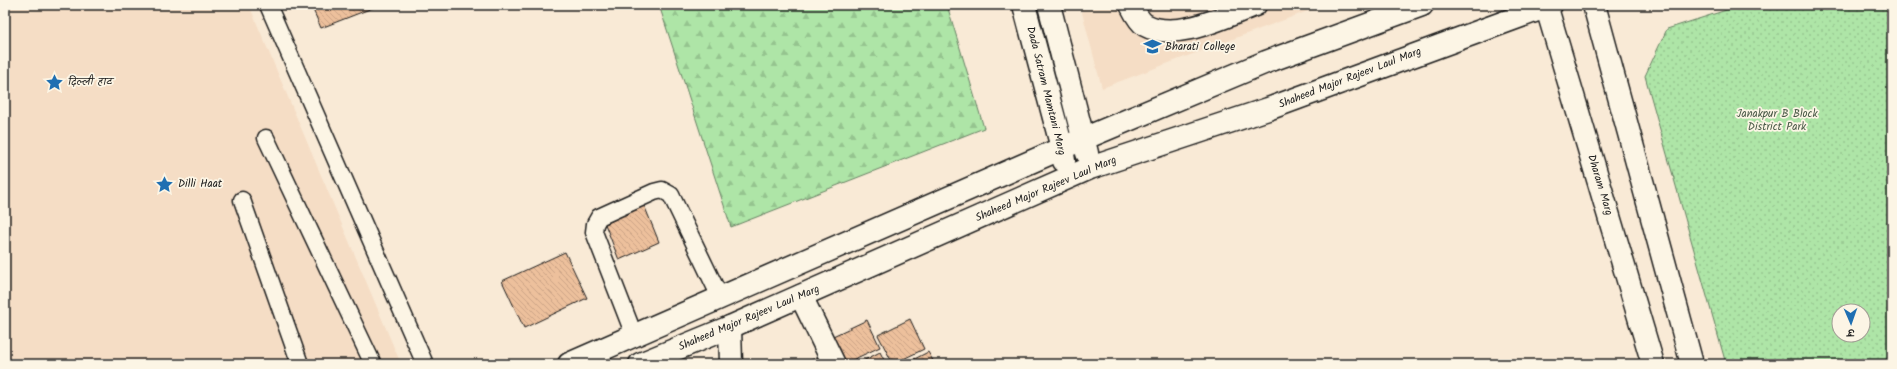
<svg xmlns="http://www.w3.org/2000/svg" width="1897" height="369" font-family="Kalam,'Playpen Sans Deva',sans-serif">
<style>
.built{fill:#f5ddc5}
.green{fill:url(#green-dots);stroke:#658062;fill-rule:evenodd}
.forest{fill:url(#forest-firs);stroke:#658062}
.building{fill:url(#building-back-hatch);stroke:#1c1c1c}
.lines{fill:none;stroke-linecap:round;stroke-linejoin:round}
.lane-casing{stroke:#1c1c1c;stroke-width:19}
.street-casing{stroke:#1c1c1c;stroke-width:25}
.secondary-casing{stroke:#1c1c1c;stroke-width:25}
.lane{stroke:#fcf5e5;stroke-width:16}
.street{stroke:#fcf5e5;stroke-width:22}
.secondary{stroke:#fcf5e5;stroke-width:22}
.labels{text-anchor:middle;dominant-baseline:central;stroke-width:3.5;stroke-linejoin:round;paint-order:stroke}
.poi-label{font-size:11px;fill:#1c1c1c;stroke:#fcf5e5;text-anchor:start}
.street-label{font-size:11px;fill:#1c1c1c;stroke:#fcf5e5}
.park-label{font-size:11px;fill:#485846;stroke:#fcf5e5}
</style>
<defs>
<pattern id="green-dots" width="8" height="8" patternUnits="userSpaceOnUse"><rect width="8" height="8" fill="#aee5a7"/><path d="M2 2h.1M6 6h.1" fill="none" stroke="#95c48f" stroke-width="1.8" stroke-linecap="round"/></pattern>
<pattern id="forest-firs" width="22" height="20" patternUnits="userSpaceOnUse"><rect width="22" height="20" fill="#aee5a7"/><path d="M5 1l3.5 6h-7zM16 11l3.5 6h-7z" fill="#95c48f"/></pattern>
<pattern id="building-back-hatch" width="6" height="6" patternUnits="userSpaceOnUse"><rect width="6" height="6" fill="#edc09c"/><path d="M-1 5l2 2M0 0l6 6M5-1l2 2" fill="none" stroke="#cba486"/></pattern>
</defs>
<rect width="100%" height="100%" fill="#f9ead6"/>
<filter id="ink" filterUnits="userSpaceOnUse"><feTurbulence type="fractalNoise" baseFrequency=".025" numOctaves="2"/><feDisplacementMap in="SourceGraphic" scale="8" xChannelSelector="R" yChannelSelector="G"/><feConvolveMatrix kernelMatrix="1 2 1 2 8 2 1 2 1" color-interpolation-filters="sRGB"/></filter>
<g filter="url(#ink)">
<path class="built" d="M 5,5 L 249,5 L 401,364 L 5,364 Z
M 1080,5 L 1324,5 L 1102,88 Z"/>
<path class="green" d="M 1742,5 L 1892,5 L 1892,364 L 1726,364 L 1645,76 L 1667,29 ZM 1839,311 L 1863,311 L 1863,335 L 1839,335 Z"/>
<path class="forest" d="M 659,5 L 947,5 L 984,128 L 731,227 Z"/>
<path class="building" d="M 311,5 L 380,5 L 321,28 Z
M 644,205 L 659,242 L 619,260 L 605,224 Z
M 565,252 L 587,298 L 524,328 L 502,281 Z
M 910,319 L 924,349 L 893,364 L 878,335 Z
M 867,320 L 880,347 L 846,363 L 833,336 Z
M 880,352 L 886,364 L 857,364 Z
M 928,352 L 935,364 L 905,364 Z
M 827,353 L 832,364 L 803,364 Z"/>
<g class="lines">
<defs>
<path id="lane" d="M 268,5 L 425,364
M 266,138 L 373,364
M 242,200 L 300,364
M 634,335 L 594,232 L 595,224 L 599,217 L 654,192 L 662,190 L 671,195 L 720,297"/>
<path id="street" d="M 1131,5 C 1134,11 1140,22 1145,25 C 1176,42 1225,16 1255,5
M 801,296 L 834,364
M 730,327 L 731,364"/>
<path id="secondary" d="M 1024,5 L 1062,148 L 1064,161
M 1049,5 L 1087,153
M 1546,5 L 1653,364
M 1594,5 L 1692,364
M 569,364 L 1083,139 L 1266,62 L 1422,5
M 640,364 L 730,327 L 1090,168 L 1268,109 L 1551,5"/>
</defs>
<use href="#lane" class="lane-casing"/>
<use href="#street" class="street-casing"/>
<use href="#secondary" class="secondary-casing"/>
<use href="#lane" class="lane"/>
<use href="#street" class="street"/>
<use href="#secondary" class="secondary"/>
</g>
</g>
<defs>
<symbol id="university-bare" viewBox="-9 -9 18 18"><path d="M0-5L7-2L0 1L-7-2ZM-4 1L0 2.5L4 1V4Q0 6-4 4Z" fill="#1f6fb2" stroke="#fcf5e5" stroke-width="2.5" paint-order="stroke"/></symbol>
<symbol id="sight-bare" viewBox="-9 -9 18 18"><path d="M0-6L1.8-2.2L6-1.7L2.9 1.2L3.7 5.4L0 3.3L-3.7 5.4L-2.9 1.2L-6-1.7L-1.8-2.2Z" fill="#1f6fb2" stroke="#fcf5e5" stroke-width="2.5" paint-order="stroke"/></symbol>
</defs>
<g fill-rule="evenodd">
<use href="#university-bare" x="1140" y="34" width="25" height="25"/>
<use href="#sight-bare" x="42" y="70" width="25" height="25"/>
<use href="#sight-bare" x="152" y="172" width="25" height="25"/>
</g>
<g class="labels">
<g class="poi-label">
<text x="1165" y="47">Bharati College</text>
<text x="68" y="82">दिल्ली हाट</text>
<text x="178" y="184">Dilli Haat</text>
</g>
<g class="street-label">
<text transform="translate(1350 78) rotate(-21)">Shaheed Major Rajeev Laul Marg</text>
<text transform="translate(1046 91) rotate(76)">Dada Satram Mamtani Marg</text>
<text transform="translate(1600 185) rotate(73)">Dharam Marg</text>
<text transform="translate(1046 189) rotate(-23)">Shaheed Major Rajeev Laul Marg</text>
<text transform="translate(749 318) rotate(-23)">Shaheed Major Rajeev Laul Marg</text>
</g>
<g class="park-label">
<text x="1777" y="114">Janakpur B Block<tspan x="1777" dy="13">District Park</tspan></text>
</g>
</g>
<rect width="1897" height="369" fill="none" stroke="#fcf5e5" stroke-width="20"/>
<rect x="10" y="10" width="1877" height="349" fill="none" stroke="#1c1c1c" stroke-width="1.5" filter="url(#ink)"/>
<g transform="translate(1851 323) rotate(178)"><circle r="19" fill="#fcf5e5" stroke="#a29e95"/>
<path d="M0-3L7 15L0 10L-7 15Z" fill="#1f6fb2"/>
<text y="-6" font-size="11" font-weight="bold" text-anchor="middle" fill="#1c1c1c">उ</text>
</g>
</svg>
